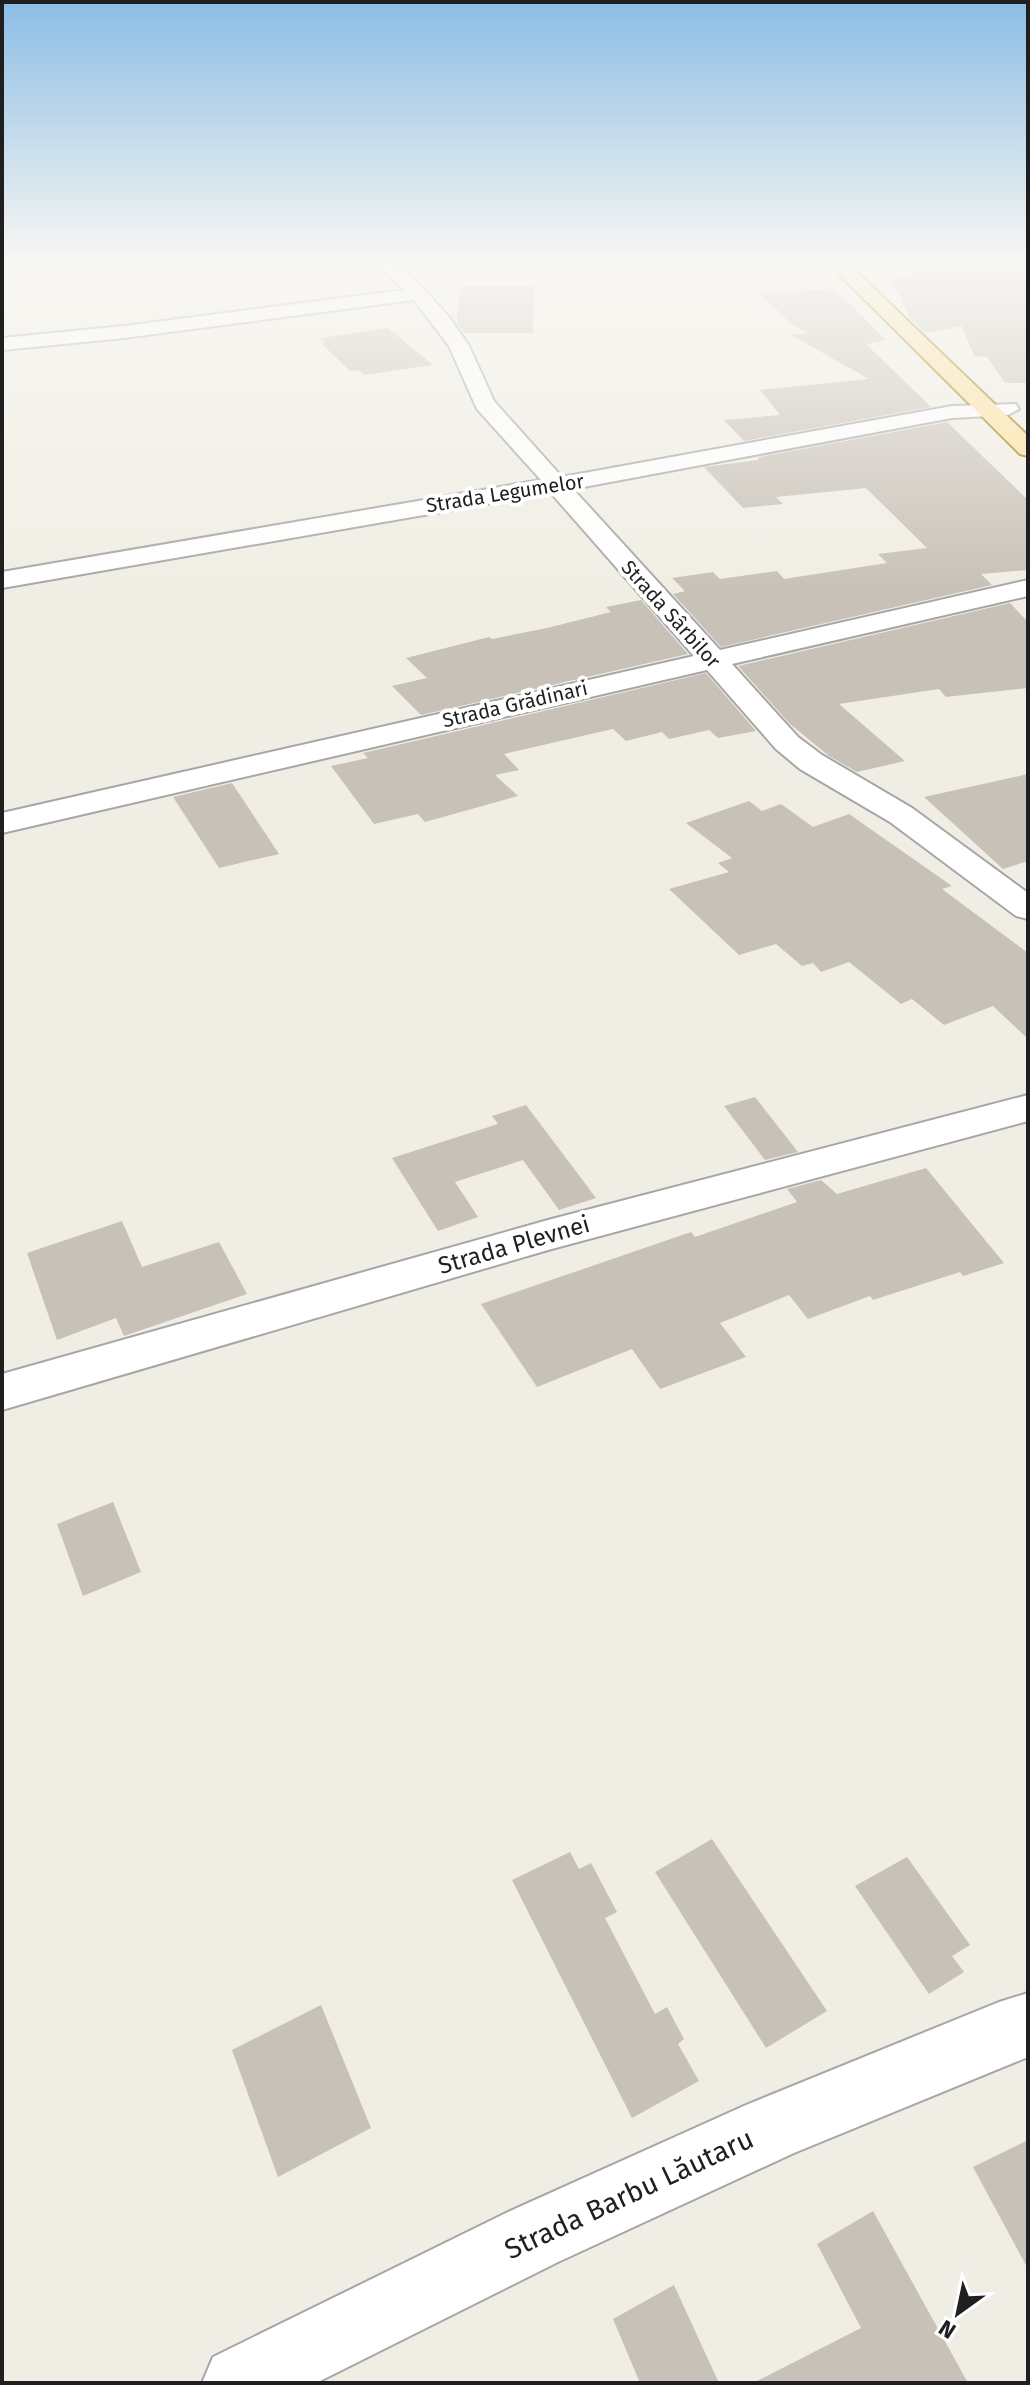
<svg xmlns="http://www.w3.org/2000/svg" width="1030" height="2385" font-family="'Fira Sans',sans-serif">
<style>
.building{fill:#c8c1b7}
.lines{fill:none;stroke-linecap:round;stroke-linejoin:round}
.street-casing{stroke:#a6a6a6;stroke-width:4}
.primary-casing{stroke:#9a7900;stroke-width:4}
.street{fill:#fff;fill-rule:evenodd}
.primary{fill:#ffe09b;fill-rule:evenodd}
.labels{text-anchor:middle;dominant-baseline:central;stroke-width:8;stroke-linejoin:round;paint-order:stroke}
.far-street-label{font-size:20px;fill:#1f1f1f;stroke:#fff}
.street-label{font-size:24px;fill:#1f1f1f;stroke:#fff}
.near-street-label{font-size:28px;fill:#1f1f1f;stroke:#fff}
</style>
<rect width="100%" height="100%" fill="#f0eee4"/>
<path class="building" d="M 909,266 L 1001,267 L 1003,272 L 1028,273 L 1028,383 L 1005,383 L 987,357 L 974,356 L 962,326 L 925,333 L 910,318 L 890,278 L 916,278 Z
M 460,286 L 534,286 L 533,333 L 464,333 L 457,323 Z
M 834,289 L 886,340 L 866,344 L 931,407 L 744,441 L 724,420 L 780,415 L 760,390 L 869,379 L 791,335 L 807,333 L 791,324 L 760,293 Z
M 388,328 L 433,365 L 364,375 L 359,370 L 350,371 L 321,343 L 326,343 L 320,338 Z
M 947,422 L 1028,500 L 1028,570 L 981,574 L 992,585 L 721,647 L 673,594 L 685,591 L 672,578 L 713,572 L 720,579 L 777,571 L 784,579 L 887,563 L 878,554 L 927,548 L 866,488 L 776,497 L 783,504 L 743,508 L 704,467 L 758,460 L 759,457 Z
M 641,600 L 688,654 L 421,715 L 392,686 L 427,678 L 406,658 L 489,637 L 492,639 L 547,628 L 611,612 L 606,607 Z
M 1010,603 L 1028,622 L 1028,688 L 946,697 L 939,689 L 839,704 L 905,761 L 857,772 L 829,756 L 790,724 L 738,666 Z
M 706,673 L 756,731 L 718,738 L 709,730 L 669,739 L 662,732 L 626,741 L 613,729 L 504,754 L 519,770 L 495,775 L 518,796 L 425,822 L 418,814 L 374,824 L 331,766 L 368,758 L 363,753 Z
M 1028,774 L 1028,861 L 1003,869 L 924,797 Z
M 232,783 L 279,854 L 219,868 L 173,797 Z
M 749,801 L 762,811 L 781,804 L 813,827 L 849,814 L 952,886 L 942,889 L 1028,953 L 1028,1039 L 993,1006 L 944,1025 L 912,999 L 901,1004 L 849,962 L 821,972 L 813,963 L 802,966 L 776,944 L 739,955 L 669,889 L 729,872 L 718,863 L 732,858 L 686,823 Z
M 755,1097 L 798,1152 L 765,1160 L 724,1106 Z
M 526,1105 L 596,1198 L 559,1210 L 523,1160 L 455,1182 L 478,1217 L 438,1231 L 392,1158 L 498,1124 L 492,1116 Z
M 926,1168 L 1004,1263 L 963,1276 L 960,1272 L 873,1300 L 870,1296 L 808,1319 L 789,1295 L 720,1323 L 746,1357 L 660,1389 L 632,1349 L 537,1387 L 481,1304 L 691,1232 L 695,1237 L 797,1202 L 787,1189 L 821,1180 L 837,1194 Z
M 122,1221 L 142,1267 L 219,1242 L 247,1294 L 124,1336 L 116,1318 L 57,1340 L 27,1253 Z
M 113,1502 L 141,1572 L 83,1596 L 57,1524 Z
M 712,1839 L 827,2011 L 766,2048 L 655,1872 Z
M 570,1852 L 579,1869 L 591,1863 L 617,1912 L 605,1918 L 655,2014 L 667,2007 L 684,2039 L 678,2044 L 699,2081 L 632,2118 L 512,1880 Z
M 907,1857 L 970,1945 L 952,1956 L 964,1972 L 929,1994 L 855,1886 Z
M 321,2005 L 371,2128 L 278,2177 L 232,2050 Z
M 1028,2140 L 1028,2269 L 973,2167 Z
M 873,2211 L 968,2383 L 753,2383 L 861,2328 L 817,2244 Z
M 674,2285 L 719,2383 L 640,2383 L 613,2319 Z"/>
<g class="lines">
<defs>
<path id="street" d="M 367,258 L 387,258 L 417,282 L 449,317 L 469,346 L 494,401 L 562,477 L 952,406 L 1016,404 L 1019,409 L 1008,415 L 952,418 L 573,489 L 720,650 L 1028,580 L 1028,596 L 732,664 L 798,737 L 822,755 L 912,808 L 1028,893 L 1028,919 L 1016,916 L 890,822 L 800,769 L 776,749 L 707,670 L 2,833 L 2,813 L 694,656 L 551,493 L 2,588 L 2,572 L 541,480 L 477,409 L 449,346 L 414,300 L 124,338 L 2,350 L 2,338 L 124,326 L 405,290 Z
M 1028,1095 L 1028,1121 L 548,1250 L 2,1410 L 2,1374 L 548,1220 Z
M 1028,1993 L 1028,2057 L 794,2153 L 558,2262 L 316,2383 L 202,2383 L 213,2357 L 508,2212 L 746,2105 L 999,2002 Z"/>
<path id="primary" d="M 823,258 L 842,258 L 1028,436 L 1028,456 L 1020,454 Z"/>
</defs>
<use href="#street" class="street-casing"/>
<use href="#primary" class="primary-casing"/>
<use href="#street" class="street"/>
<use href="#primary" class="primary"/>
</g>
<linearGradient id="sky" x2="0" y2="1"><stop stop-color="#8cbde5"/><stop offset="0.44" stop-color="#f8f7f3"/><stop offset="1" stop-color="#f8f7f3" stop-opacity="0"/></linearGradient>
<rect width="1030" height="591" fill="url(#sky)"/>
<g class="labels">
<g class="far-street-label">
<text transform="translate(505 493) rotate(-9)">Strada Legumelor</text>
<text transform="translate(671 614) rotate(48)">Strada Sârbilor</text>
<text transform="translate(515 704) rotate(-13)">Strada Grădinari</text>
</g>
<g class="street-label">
<text transform="translate(514 1245) rotate(-16)">Strada Plevnei</text>
</g>
<g class="near-street-label">
<text transform="translate(629 2194) rotate(-25)">Strada Barbu Lăutaru</text>
</g>
</g>
<rect width="1030" height="2385" fill="none" stroke="#1f1f1f" stroke-width="8"/>
<g transform="translate(958 2313) rotate(213)" stroke="#ffffff" stroke-width="6" paint-order="stroke">
<path d="M0-6L14 30L0 20L-14 30Z" fill="#1f1f1f"/>
<text y="-12" font-size="22" font-weight="bold" text-anchor="middle" fill="#1f1f1f">N</text>
</g>
</svg>
